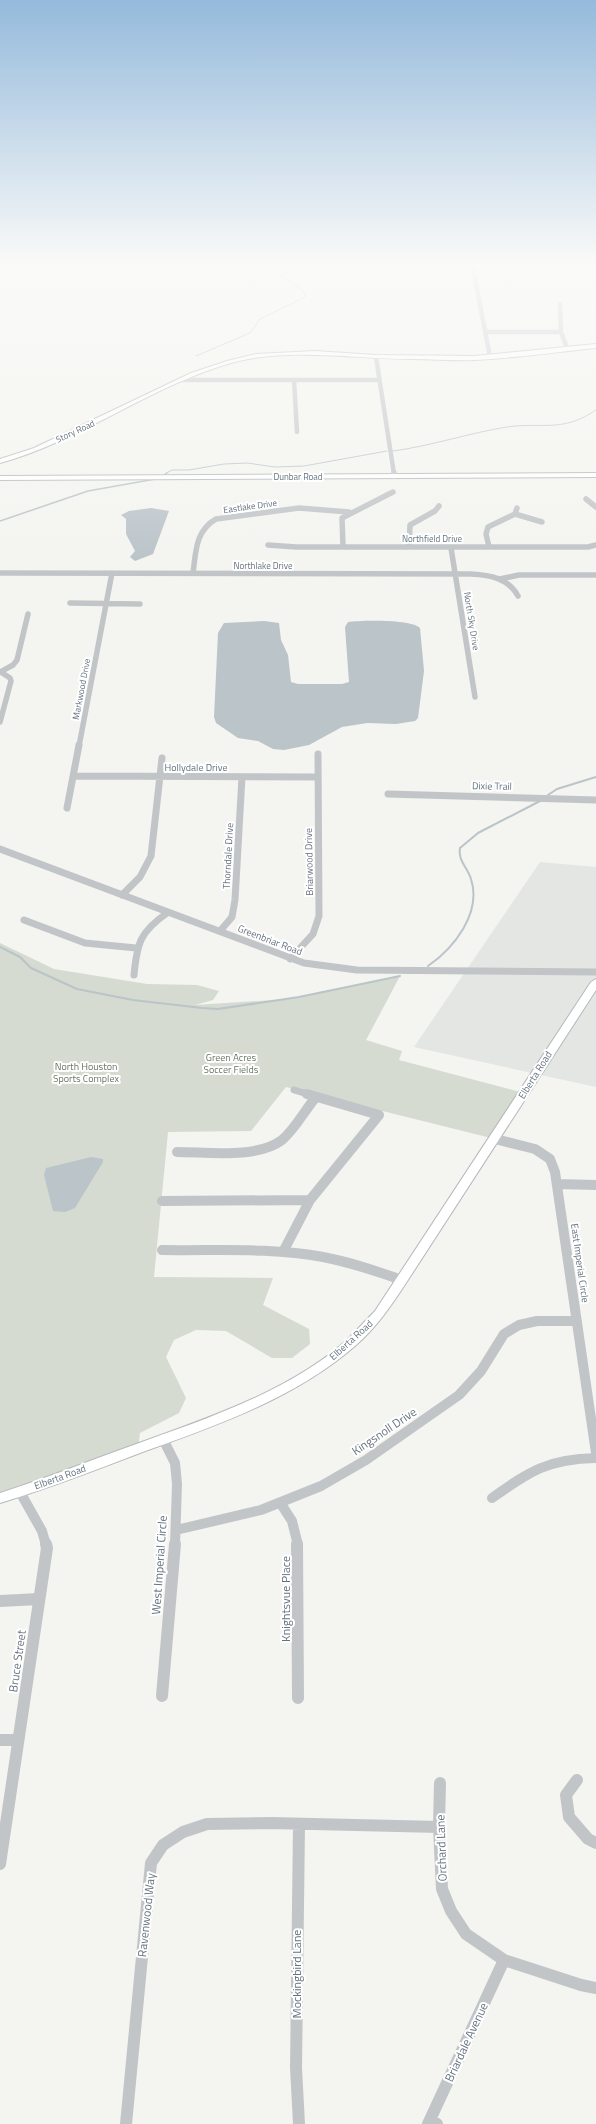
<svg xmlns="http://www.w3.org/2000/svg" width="596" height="2124" font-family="'Titillium Web',sans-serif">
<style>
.built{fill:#e4e6e4}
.green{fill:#d5dbd1}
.water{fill:#bac4c9}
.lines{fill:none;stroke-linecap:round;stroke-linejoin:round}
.stream-far2{stroke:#bac4c9;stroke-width:1}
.stream-far1{stroke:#bac4c9;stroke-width:1.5}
.stream{stroke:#bac4c9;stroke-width:2}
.secondary-casing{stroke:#b4b8bc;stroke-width:2}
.street-far4{stroke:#c2c5c8;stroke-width:4.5}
.street-far3{stroke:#c2c5c8;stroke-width:5.5}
.street-far2{stroke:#c2c5c8;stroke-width:7}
.street-far1{stroke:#c2c5c8;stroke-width:10}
.street{stroke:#c2c5c8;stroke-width:12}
.secondary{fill:#fff;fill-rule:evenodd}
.labels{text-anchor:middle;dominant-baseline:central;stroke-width:4;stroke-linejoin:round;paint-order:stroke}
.far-street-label{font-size:9px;fill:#647380;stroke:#fff}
.street-label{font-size:10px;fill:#647380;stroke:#fff}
.park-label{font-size:10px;fill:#667863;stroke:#fff}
.near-street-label{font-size:12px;fill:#647380;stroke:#fff}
</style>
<rect width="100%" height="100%" fill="#f4f4f0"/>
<path class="built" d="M 540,862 L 596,867 L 596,1087 L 414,1047 Z"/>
<path class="green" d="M 0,943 L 54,969 L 147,984 L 197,985 L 219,991 L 213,1000 L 195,1005 L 289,999 L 400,976 L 366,1040 L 402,1051 L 399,1060 L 524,1093 L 495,1139 L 286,1087 L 251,1131 L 168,1132 L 154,1277 L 273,1278 L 263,1305 L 309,1329 L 310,1344 L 292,1358 L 272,1358 L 226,1331 L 196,1330 L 174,1340 L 166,1357 L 186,1398 L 179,1413 L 140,1433 L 138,1448 L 0,1498 Z"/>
<path class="water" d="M 151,508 L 169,511 L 153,554 L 135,561 L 130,557 L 135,551 L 126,534 L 126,519 L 121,515 L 129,511 Z
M 264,621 L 279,623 L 281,640 L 288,655 L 291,682 L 298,684 L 342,684 L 349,682 L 345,627 L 348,622 C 361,620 412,619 420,628 L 424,671 L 418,718 L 415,721 L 396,724 L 367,723 L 342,727 L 309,745 L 284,750 L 273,749 L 258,741 L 238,738 L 216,723 L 214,717 L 218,633 L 224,623 Z
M 91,1157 L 103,1159 L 103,1162 L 75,1208 L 65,1212 L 53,1211 L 44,1175 L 46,1168 Z"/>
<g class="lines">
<path class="stream-far2" d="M 196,356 L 250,333 L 260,319 L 305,297 L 304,292 L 265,263
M 393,451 C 431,446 469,433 507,427 C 543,422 562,433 596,410
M 165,474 L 172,470 L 189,470 L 224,464 L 247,463 L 275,467 L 304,466 L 387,451"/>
<path class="stream-far1" d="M 163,476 L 167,473
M 0,521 L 88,491 L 161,478"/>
<path class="stream" d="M 548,795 L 557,789 L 596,777
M 0,947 L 20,957 L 31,968 L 77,989 L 133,1000 L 202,1008 L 218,1009 L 299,997 L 400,976
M 428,966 C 454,948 482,913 471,879 C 467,866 458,862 460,848 L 478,833 L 540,801"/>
<defs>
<path id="secondary" d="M 596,344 L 596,348 C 556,352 516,358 475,360 C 455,361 434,359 413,359 C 353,359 289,347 231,363 C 150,386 81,441 0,463 L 0,459 L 34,448 L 191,373 L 227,361 L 256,354 L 315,351 L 376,355 L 475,356 Z
M 596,473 L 596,477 L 0,480 L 0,476 Z
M 596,979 L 596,990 L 406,1283 C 391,1306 376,1328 355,1346 C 294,1399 215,1426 140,1453 C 93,1471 47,1489 0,1503 L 0,1493 C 44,1479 86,1462 128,1447 C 200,1421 290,1392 348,1339 C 357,1330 366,1320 375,1311 L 591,982 Z"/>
</defs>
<use href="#secondary" class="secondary-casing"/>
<path class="street-far4" d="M 473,268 L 490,357
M 560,304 L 561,332 L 567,348
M 485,332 L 561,332
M 376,357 L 394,474
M 183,380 L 379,380
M 294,380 L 297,432"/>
<path class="street-far3" d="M 394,473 L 394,476
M 586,499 L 596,507
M 515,514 L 542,522
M 268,545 L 296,547 L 588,547 L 596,545
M 343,547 L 342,518 L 393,492
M 409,547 L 410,525 L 435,511 L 439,506
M 489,547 L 486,534 L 488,527 L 515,514 L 517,508
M 451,548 L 475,697
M 0,573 L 471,574 C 490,575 508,578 518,596
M 193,573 C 196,552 195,531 216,519 L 299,508 L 349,512
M 500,579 L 519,575 L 596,575
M 70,603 L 140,604
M 0,672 L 13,665 L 17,660 L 28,614
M 0,722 L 11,681 L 10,678 L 1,672
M 79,746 L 112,573"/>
<path class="street-far2" d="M 74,776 L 318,777
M 388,794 L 596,800
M 67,808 L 79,745
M 0,849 L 304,963 L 357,970 L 596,972
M 122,895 L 140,877 L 151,856 L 162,758
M 24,920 L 85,943 L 136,948
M 220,931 L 232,917 L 235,900 L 242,777
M 290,959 L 313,934 L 319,916 L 318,754
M 134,975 C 137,943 140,932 167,913
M 294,1090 L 311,1095"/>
<path class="street-far1" d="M 495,1139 L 535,1149 L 550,1159 L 555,1172 L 596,1453
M 177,1152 C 207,1152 257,1159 282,1140 C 295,1129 305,1110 316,1097
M 557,1184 L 596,1185
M 162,1201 L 310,1200
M 162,1250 C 215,1251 270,1247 323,1257 C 350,1262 376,1271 402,1280
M 283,1252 L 310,1200 L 379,1115 L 307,1094
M 163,1439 L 175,1463 L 177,1484 L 175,1545
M 20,1492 L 42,1531 L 46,1545
M 492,1498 C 530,1471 548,1459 596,1458
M 281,1504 L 292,1521 L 298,1545
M 176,1530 L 261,1510 L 321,1486 L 366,1460 L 459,1395 L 481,1371 L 504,1334 L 519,1325 L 537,1321 L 577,1321"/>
<path class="street" d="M 297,1544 L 298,1698
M 0,1601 L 39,1599
M 162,1696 L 175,1544
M 0,1740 L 18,1740
M 577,1780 L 566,1795 L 569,1817 L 588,1839 L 596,1843
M 440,1783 L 439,1827 L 442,1889 L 451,1911 L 466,1934 L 504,1960 L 581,1985 L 596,1988
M 299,1824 L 296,2068 L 299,2124
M 0,1864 L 47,1548 L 46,1544
M 430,2120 L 437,2124
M 126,2124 L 151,1863 L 163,1845 L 183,1832 L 207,1824 L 271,1823 L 439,1827
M 428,2124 L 504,1960"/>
<use href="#secondary" class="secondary"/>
</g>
<linearGradient id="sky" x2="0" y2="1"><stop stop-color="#95badc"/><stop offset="0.47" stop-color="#fafaf8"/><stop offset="1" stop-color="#fafaf8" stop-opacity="0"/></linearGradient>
<rect width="596" height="561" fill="url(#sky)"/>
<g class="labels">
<g class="far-street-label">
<text transform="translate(75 431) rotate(-25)">Story Road</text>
<text x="298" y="476">Dunbar Road</text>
<text transform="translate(250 506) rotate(-8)">Eastlake Drive</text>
<text x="432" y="538">Northfield Drive</text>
<text x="263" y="565">Northlake Drive</text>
<text transform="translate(472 621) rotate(81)">North Sky Drive</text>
<text transform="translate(81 689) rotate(-79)">Markwood Drive</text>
</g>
<g class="street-label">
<text x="196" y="767">Hollydale Drive</text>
<text transform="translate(492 786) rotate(1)">Dixie Trail</text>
<text transform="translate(228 856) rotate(-87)">Thorndale Drive</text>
<text transform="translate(309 862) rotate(-91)">Briarwood Drive</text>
<text transform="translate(270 940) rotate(21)">Greenbriar Road</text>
<text transform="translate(535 1075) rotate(-58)">Elberta Road</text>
<text transform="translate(580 1263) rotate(82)">East Imperial Circle</text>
<text transform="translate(351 1340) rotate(-42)">Elberta Road</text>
<text transform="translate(60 1477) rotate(-20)">Elberta Road</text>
</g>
<g class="park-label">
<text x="231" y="1057">Green Acres<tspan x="231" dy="12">Soccer Fields</tspan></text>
<text x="86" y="1066">North Houston<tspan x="86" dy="12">Sports Complex</tspan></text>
</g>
<g class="near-street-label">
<text transform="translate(384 1431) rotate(-34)">Kingsnoll Drive</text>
<text transform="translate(159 1565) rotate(-86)">West Imperial Circle</text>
<text transform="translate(285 1599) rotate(-90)">Knightsvue Place</text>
<text transform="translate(17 1661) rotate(-82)">Bruce Street</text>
<text transform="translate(441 1848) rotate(-92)">Orchard Lane</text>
<text transform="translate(146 1915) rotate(-84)">Ravenwood Way</text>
<text transform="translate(296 1974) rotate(-90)">Mockingbird Lane</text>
<text transform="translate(466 2042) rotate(-65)">Briardale Avenue</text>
</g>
</g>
</svg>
